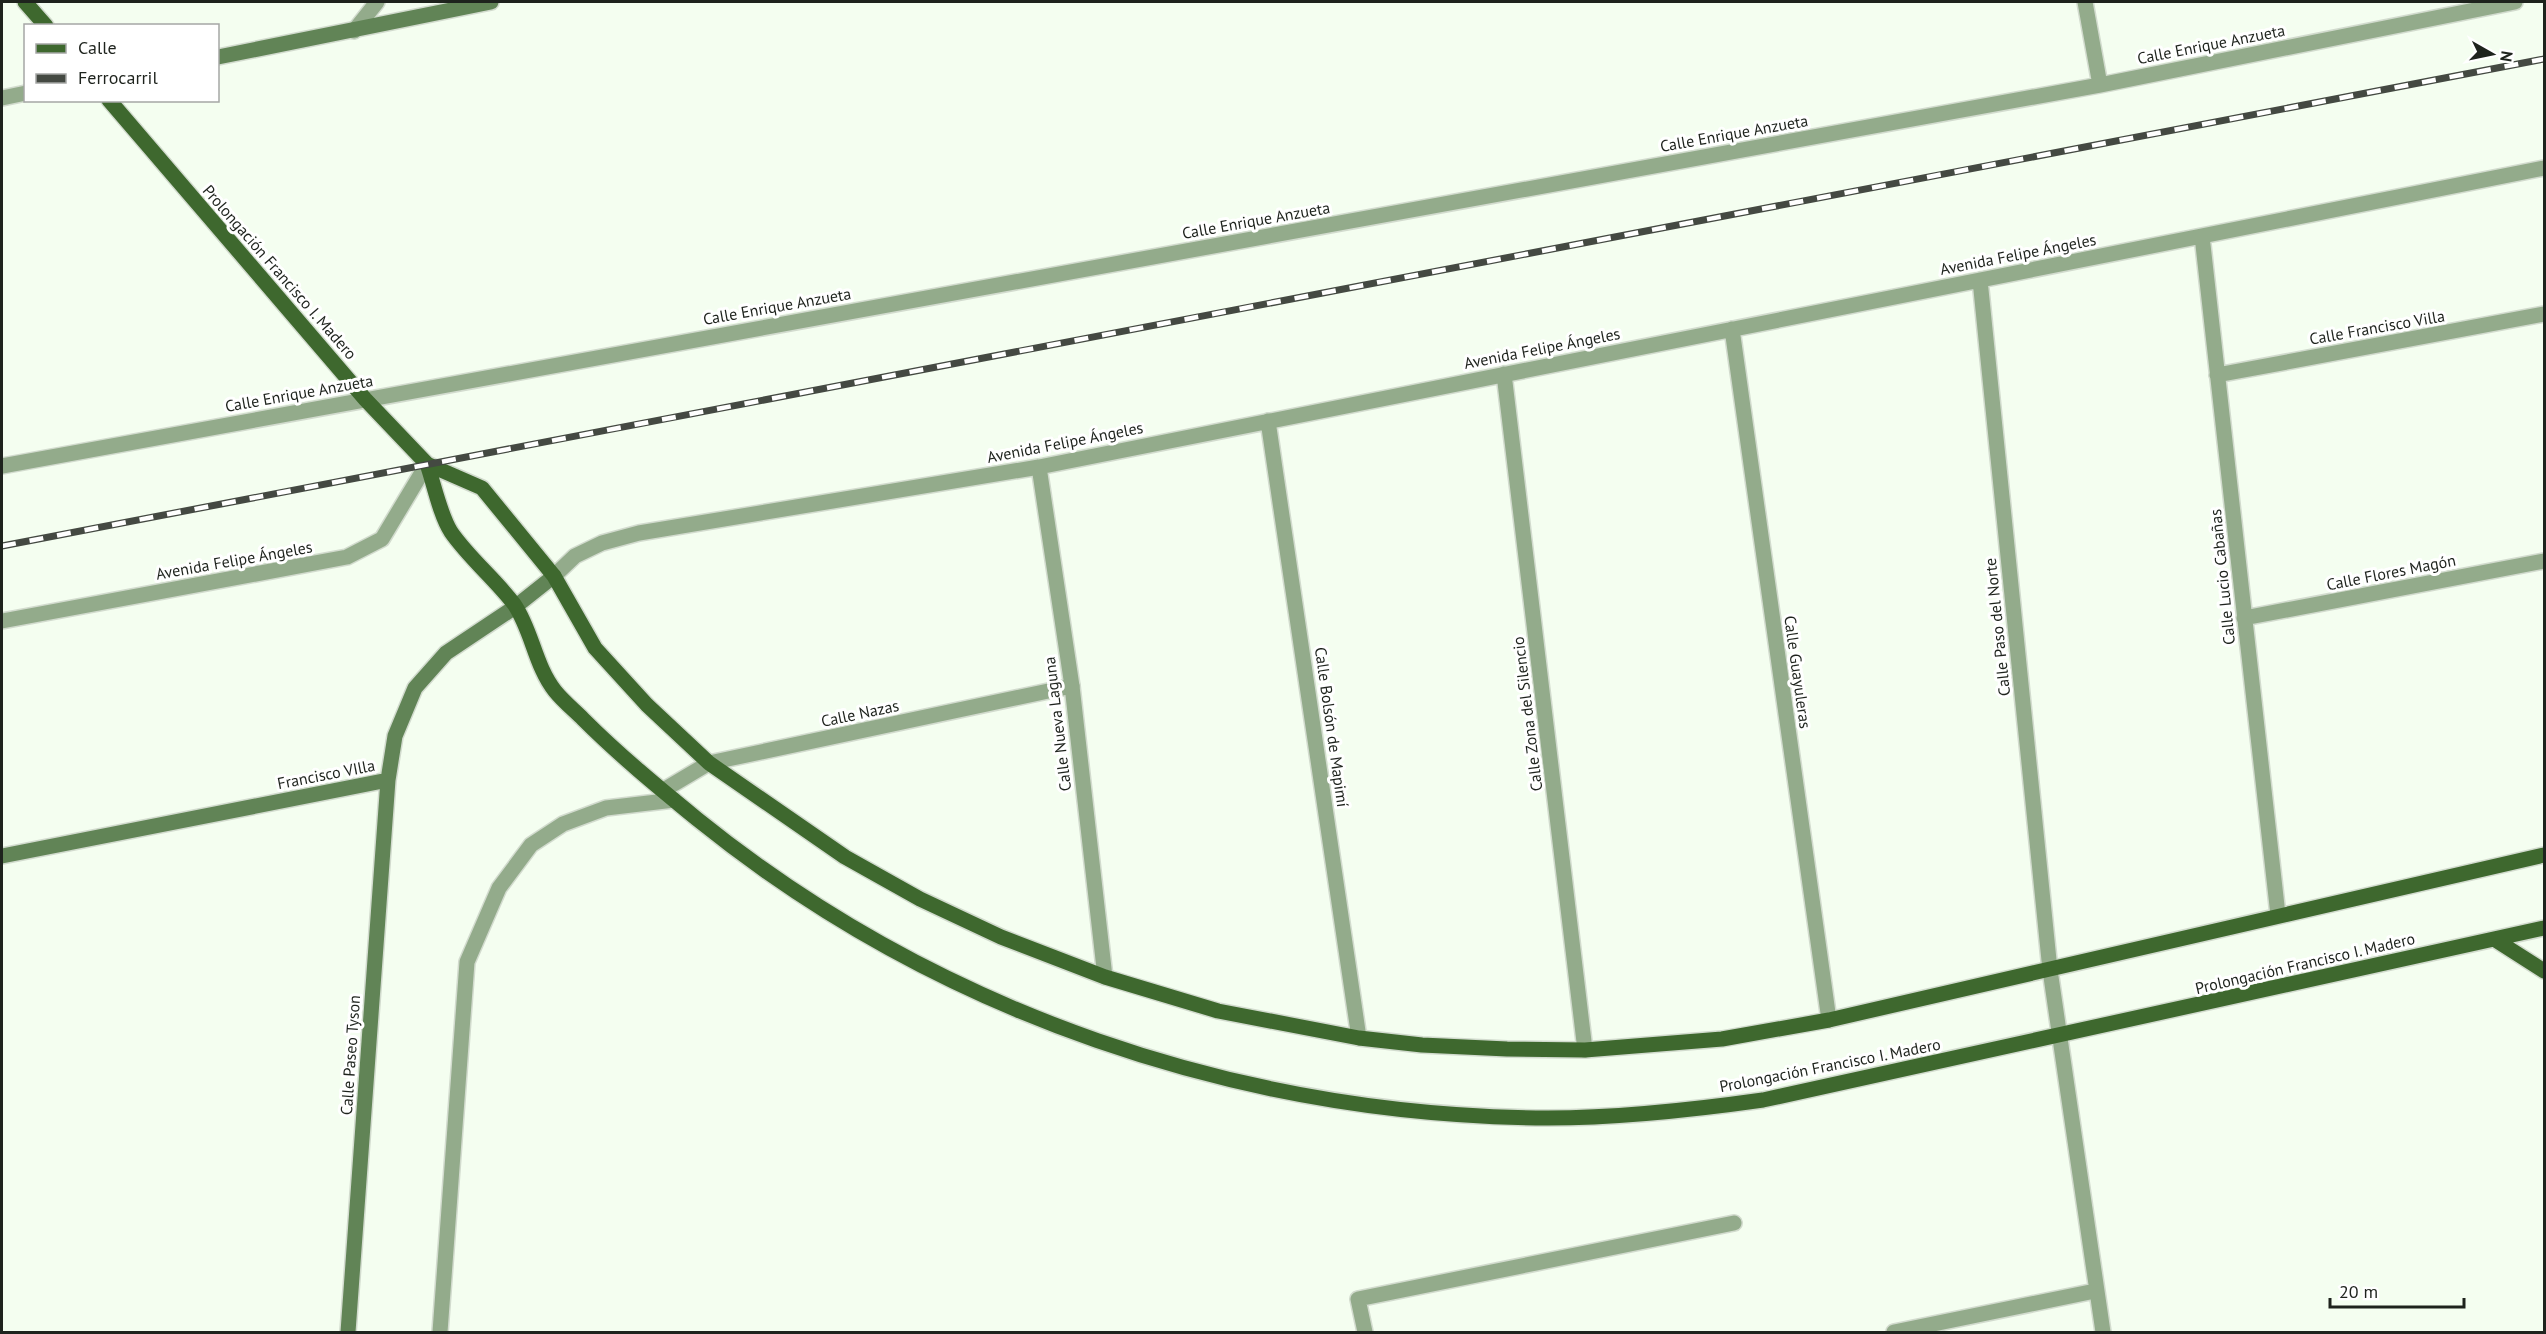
<svg xmlns="http://www.w3.org/2000/svg" width="2546" height="1334" font-family="'PT Sans',sans-serif">
<style>
.lines{fill:none;stroke-linecap:round;stroke-linejoin:round}
.lane-casing{stroke:#d2dbce;stroke-width:18}
.street-casing{stroke:#d2dbce;stroke-width:18}
.secondary-casing{stroke:#d2dbce;stroke-width:18}
.primary-casing{stroke:#d2dbce;stroke-width:18}
.lane{stroke:#93ab8b;stroke-width:15}
.street{stroke:#93ab8b;stroke-width:15}
.secondary{stroke:#618456;stroke-width:15}
.primary{stroke:#3e682e;stroke-width:15}
.rail-casing{stroke:#444942;stroke-width:7}
.rail{stroke:#fff;stroke-width:4.5;stroke-dasharray:14;stroke-linecap:butt}
.labels{text-anchor:middle;dominant-baseline:central;stroke-width:6;stroke-linejoin:round;paint-order:stroke}
.street-label{font-size:16px;fill:#1e231d;stroke:#fff}
</style>
<rect width="100%" height="100%" fill="#f4fef0"/>
<g class="lines">
<defs>
<path id="lane" d="M 662,791 L 709,763 L 1072,686
M 2050,970 L 2103,1332
M 440,1332 L 467,962 L 499,888 L 531,845 L 563,824 L 606,808 L 674,800
M 1365,1332 L 1358,1299 L 1734,1223
M 1894,1332 L 2095,1291"/>
<path id="street" d="M 2085,2 L 2100,85
M 354,31 L 377,2
M 2,98 L 26,93
M 2202,236 L 2278,915
M 1980,280 L 2050,970
M 1732,329 L 1829,1020
M 1504,374 L 1585,1050
M 2217,375 L 2544,314
M 1268,421 L 1359,1038
M 2,466 L 2100,85 L 2515,2
M 1039,467 L 1072,686 L 1105,977
M 554,576 L 575,556 L 602,543 L 639,533 L 1039,467 L 2544,168
M 2244,618 L 2544,561
M 2,621 L 347,557 L 382,539 L 427,464"/>
<path id="secondary" d="M 218,57 L 491,2
M 2,856 L 388,780
M 348,1332 L 388,780 L 395,736 L 415,688 L 446,653 L 515,607 L 554,576"/>
<path id="primary" d="M 25,2 L 46,26
M 109,100 L 365,399 L 427,464 L 482,488 L 554,576 L 595,648 L 647,705 L 709,763 L 845,857 L 920,899 L 1001,937 L 1105,977 L 1218,1011 L 1359,1038 L 1422,1045 L 1507,1049 L 1585,1050 L 1722,1039 L 1829,1020 L 2544,855
M 427,464 C 434,484 440,515 451,532 C 469,558 495,579 514,604 C 532,630 535,666 555,691 C 563,701 574,710 583,719 C 619,755 658,787 697,819 C 937,1013 1240,1116 1548,1118 C 1619,1118 1692,1110 1763,1100 L 2544,928
M 2494,939 L 2544,971"/>
</defs>
<use href="#lane" class="lane-casing"/>
<use href="#street" class="street-casing"/>
<use href="#secondary" class="secondary-casing"/>
<use href="#primary" class="primary-casing"/>
<use href="#lane" class="lane"/>
<use href="#street" class="street"/>
<use href="#secondary" class="secondary"/>
<use href="#primary" class="primary"/>
<defs>
<path id="rail" d="M 2,546 L 2544,59"/>
</defs>
<use href="#rail" class="rail-casing"/>
<use href="#rail" class="rail"/>
</g>
<g class="labels">
<g class="street-label">
<text transform="translate(2211 44) rotate(-11)">Calle Enrique Anzueta</text>
<text transform="translate(1734 133) rotate(-10)">Calle Enrique Anzueta</text>
<text transform="translate(1256 220) rotate(-10)">Calle Enrique Anzueta</text>
<text transform="translate(2018 254) rotate(-11)">Avenida Felipe Ángeles</text>
<text transform="translate(280 272) rotate(49)">Prolongación Francisco I. Madero</text>
<text transform="translate(777 306) rotate(-10)">Calle Enrique Anzueta</text>
<text transform="translate(2377 327) rotate(-10)">Calle Francisco Villa</text>
<text transform="translate(1542 348) rotate(-11)">Avenida Felipe Ángeles</text>
<text transform="translate(299 393) rotate(-10)">Calle Enrique Anzueta</text>
<text transform="translate(1065 442) rotate(-11)">Avenida Felipe Ángeles</text>
<text transform="translate(234 560) rotate(-10)">Avenida Felipe Ángeles</text>
<text transform="translate(2391 572) rotate(-11)">Calle Flores Magón</text>
<text transform="translate(2222 577) rotate(-96)">Calle Lucio Cabañas</text>
<text transform="translate(1997 627) rotate(-96)">Calle Paso del Norte</text>
<text transform="translate(1798 672) rotate(82)">Calle Guayuleras</text>
<text transform="translate(860 713) rotate(-12)">Calle Nazas</text>
<text transform="translate(1527 714) rotate(-97)">Calle Zona del Silencio</text>
<text transform="translate(1057 724) rotate(-97)">Calle Nueva Laguna</text>
<text transform="translate(1332 727) rotate(82)">Calle Bolsón de Mapimí</text>
<text transform="translate(326 774) rotate(-11)">Francisco VIlla</text>
<text transform="translate(2305 963) rotate(-13)">Prolongación Francisco I. Madero</text>
<text transform="translate(350 1055) rotate(-86)">Calle Paseo Tyson</text>
<text transform="translate(1830 1065) rotate(-11)">Prolongación Francisco I. Madero</text>
</g>
</g>
<rect width="2546" height="1334" fill="none" stroke="#1e231d" stroke-width="6"/>
<rect x="24" y="24" width="195" height="78" fill="#ffffff" stroke="#a5a7a5" stroke-width="1.5"/>
<rect x="36" y="44" width="30" height="9" fill="#3e682e" stroke="#a5a7a5" stroke-width="1.5"/>
<text x="78" y="54" font-size="18" fill="#1e231d">Calle</text>
<rect x="36" y="74" width="30" height="9" fill="#444942" stroke="#a5a7a5" stroke-width="1.5"/>
<text x="78" y="84" font-size="18" fill="#1e231d">Ferrocarril</text>
<g transform="translate(2492 54) rotate(99)" stroke="#ffffff" stroke-width="4.5" paint-order="stroke">
<path d="M0-4.5L10 22L0 15L-10 22Z" fill="#1e231d"/>
<text y="-9" font-size="16" font-weight="bold" text-anchor="middle" fill="#1e231d">N</text>
</g>
<path d="M2330 1298v9h134v-9" fill="none" stroke="#1e231d" stroke-width="3"/>
<text x="2339" y="1298" font-size="18" fill="#1e231d" stroke="#ffffff" stroke-width="4.5" paint-order="stroke">20 m</text>
</svg>
